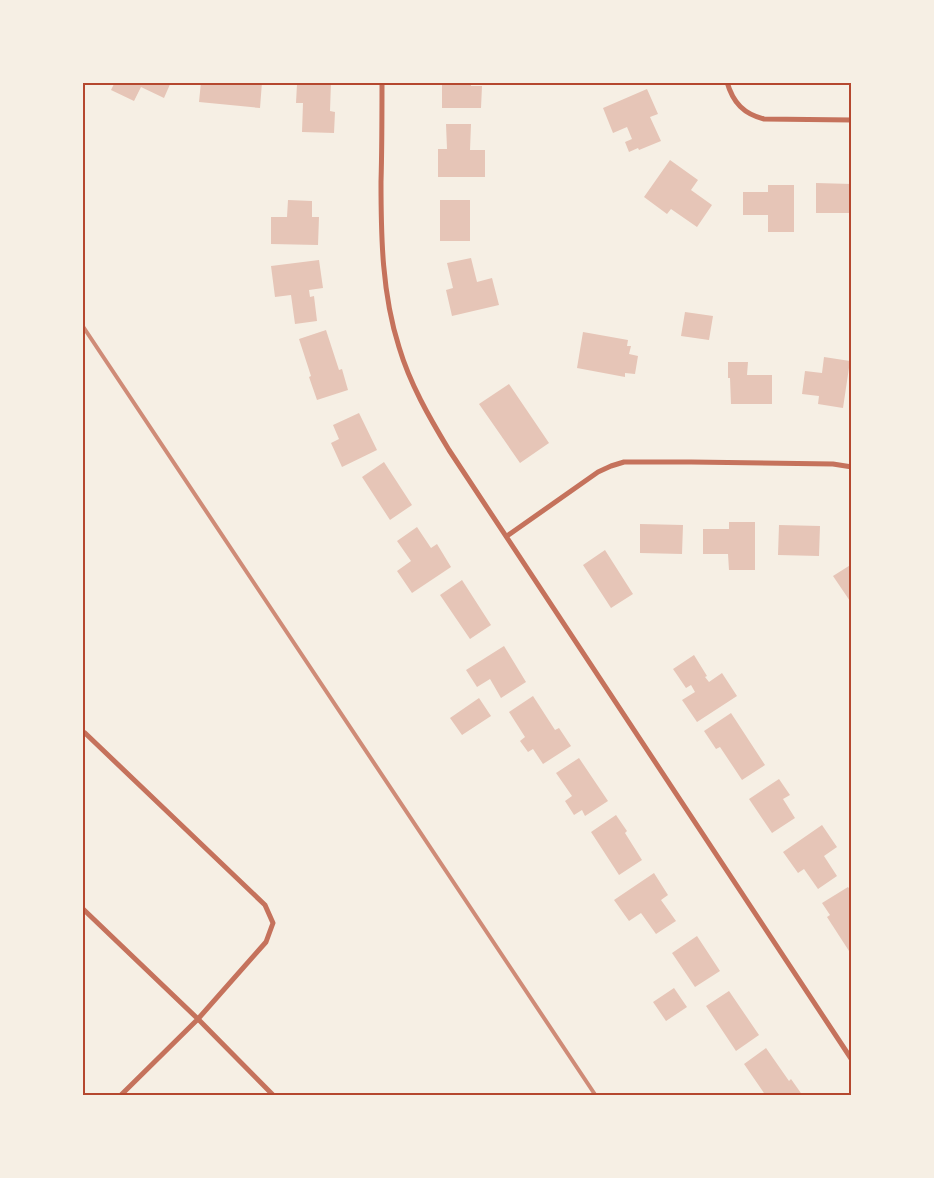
<svg xmlns="http://www.w3.org/2000/svg" width="934" height="1178" font-family="'Public Sans',sans-serif">
<style>
.building{fill:#e6c5b7}
.lines{fill:none;stroke-linecap:round;stroke-linejoin:round}
.minor{stroke:#c5725c;stroke-width:5}
.rail{stroke:#cf8b77;stroke-width:4}
.neatline{fill:none;stroke:#b5482f;stroke-width:2}
</style>
<rect width="100%" height="100%" fill="#f6efe4"/>
<path class="building" d="M 115,82 L 171,82 L 164,98 L 141,87 L 134,101 L 111,90 Z
M 201,82 L 262,82 L 260,108 L 199,102 Z
M 304,82 L 331,82 L 330,111 L 335,112 L 334,133 L 302,132 L 303,103 L 296,103 L 297,84 L 304,84 Z
M 442,82 L 471,82 L 471,86 L 482,86 L 481,108 L 442,108 Z
M 647,89 L 658,114 L 650,117 L 661,141 L 639,150 L 638,148 L 629,152 L 625,142 L 632,139 L 627,127 L 613,133 L 603,108 Z
M 446,124 L 471,124 L 470,150 L 485,150 L 485,177 L 438,177 L 438,149 L 447,149 Z
M 670,160 L 698,180 L 691,190 L 712,205 L 697,227 L 671,209 L 667,214 L 644,197 Z
M 816,183 L 852,184 L 852,213 L 816,213 Z
M 768,185 L 794,185 L 794,232 L 768,232 L 768,215 L 743,215 L 743,192 L 768,192 Z
M 288,200 L 312,201 L 312,217 L 319,217 L 318,245 L 271,244 L 271,217 L 287,217 Z
M 440,200 L 470,200 L 470,241 L 440,241 Z
M 471,258 L 477,282 L 492,278 L 499,305 L 452,316 L 446,290 L 453,288 L 447,263 Z
M 319,260 L 323,288 L 309,290 L 310,297 L 314,296 L 317,321 L 295,324 L 291,295 L 275,297 L 271,266 Z
M 685,312 L 713,316 L 709,340 L 681,336 Z
M 326,330 L 339,370 L 342,369 L 348,390 L 317,400 L 309,377 L 311,376 L 299,339 Z
M 583,332 L 628,340 L 627,346 L 631,346 L 629,354 L 638,356 L 635,374 L 625,373 L 625,377 L 577,368 Z
M 824,357 L 850,361 L 843,408 L 818,404 L 819,396 L 802,394 L 805,371 L 822,373 Z
M 728,362 L 748,362 L 747,375 L 772,375 L 772,404 L 731,404 L 730,378 L 728,378 Z
M 509,384 L 549,443 L 520,463 L 479,404 Z
M 359,413 L 377,450 L 342,467 L 331,443 L 339,439 L 333,425 Z
M 384,462 L 412,505 L 390,520 L 362,477 Z
M 729,522 L 755,522 L 755,570 L 729,570 L 728,554 L 703,554 L 703,529 L 729,529 Z
M 640,524 L 683,525 L 682,554 L 640,553 Z
M 779,525 L 820,526 L 819,556 L 778,555 Z
M 417,527 L 431,548 L 437,544 L 451,567 L 412,593 L 397,571 L 411,561 L 397,541 Z
M 605,550 L 633,594 L 611,608 L 583,565 Z
M 852,564 L 852,604 L 833,576 Z
M 462,580 L 491,625 L 470,639 L 440,595 Z
M 504,646 L 526,682 L 501,698 L 490,679 L 477,687 L 466,670 Z
M 694,655 L 707,676 L 705,677 L 709,682 L 722,673 L 737,696 L 697,722 L 682,700 L 695,692 L 691,685 L 686,688 L 673,669 Z
M 533,696 L 555,730 L 559,728 L 571,746 L 543,764 L 533,749 L 528,752 L 520,741 L 525,737 L 509,712 Z
M 479,698 L 491,716 L 462,735 L 450,718 Z
M 731,713 L 765,765 L 742,780 L 720,747 L 716,749 L 704,731 Z
M 579,758 L 608,801 L 585,816 L 582,810 L 574,815 L 565,801 L 572,796 L 556,773 Z
M 779,779 L 790,795 L 783,799 L 795,818 L 772,833 L 749,799 Z
M 616,815 L 627,831 L 625,833 L 642,860 L 619,875 L 591,832 Z
M 822,825 L 837,847 L 824,856 L 837,876 L 818,889 L 804,869 L 798,873 L 783,852 Z
M 654,873 L 668,895 L 661,900 L 676,921 L 656,934 L 641,913 L 629,921 L 614,900 Z
M 848,887 L 852,892 L 852,950 L 849,951 L 827,917 L 830,915 L 822,903 Z
M 697,936 L 720,971 L 695,987 L 672,953 Z
M 674,988 L 687,1007 L 666,1021 L 653,1002 Z
M 729,991 L 759,1035 L 736,1051 L 706,1006 Z
M 766,1048 L 789,1081 L 791,1079 L 803,1096 L 766,1096 L 744,1064 Z"/>
<g class="lines">
<path class="minor" d="M 382,82 C 382,116 382,149 381,182 C 381,237 382,294 399,347 C 410,384 429,417 449,450 L 852,1060
M 727,82 C 733,103 744,114 764,119 L 852,120
M 507,536 L 598,472 L 611,466 L 624,462 L 691,462 L 833,464 L 852,467
M 85,733 L 265,905 L 273,923 L 266,942 L 198,1019 L 120,1096
M 82,908 L 198,1019 L 274,1096"/>
<path class="rail" d="M 82,325 L 596,1096"/>
</g>
<rect width="934" height="1178" fill="none" stroke="#f6efe4" stroke-width="168"/>
<rect x="84" y="84" width="766" height="1010" class="neatline"/>
</svg>
